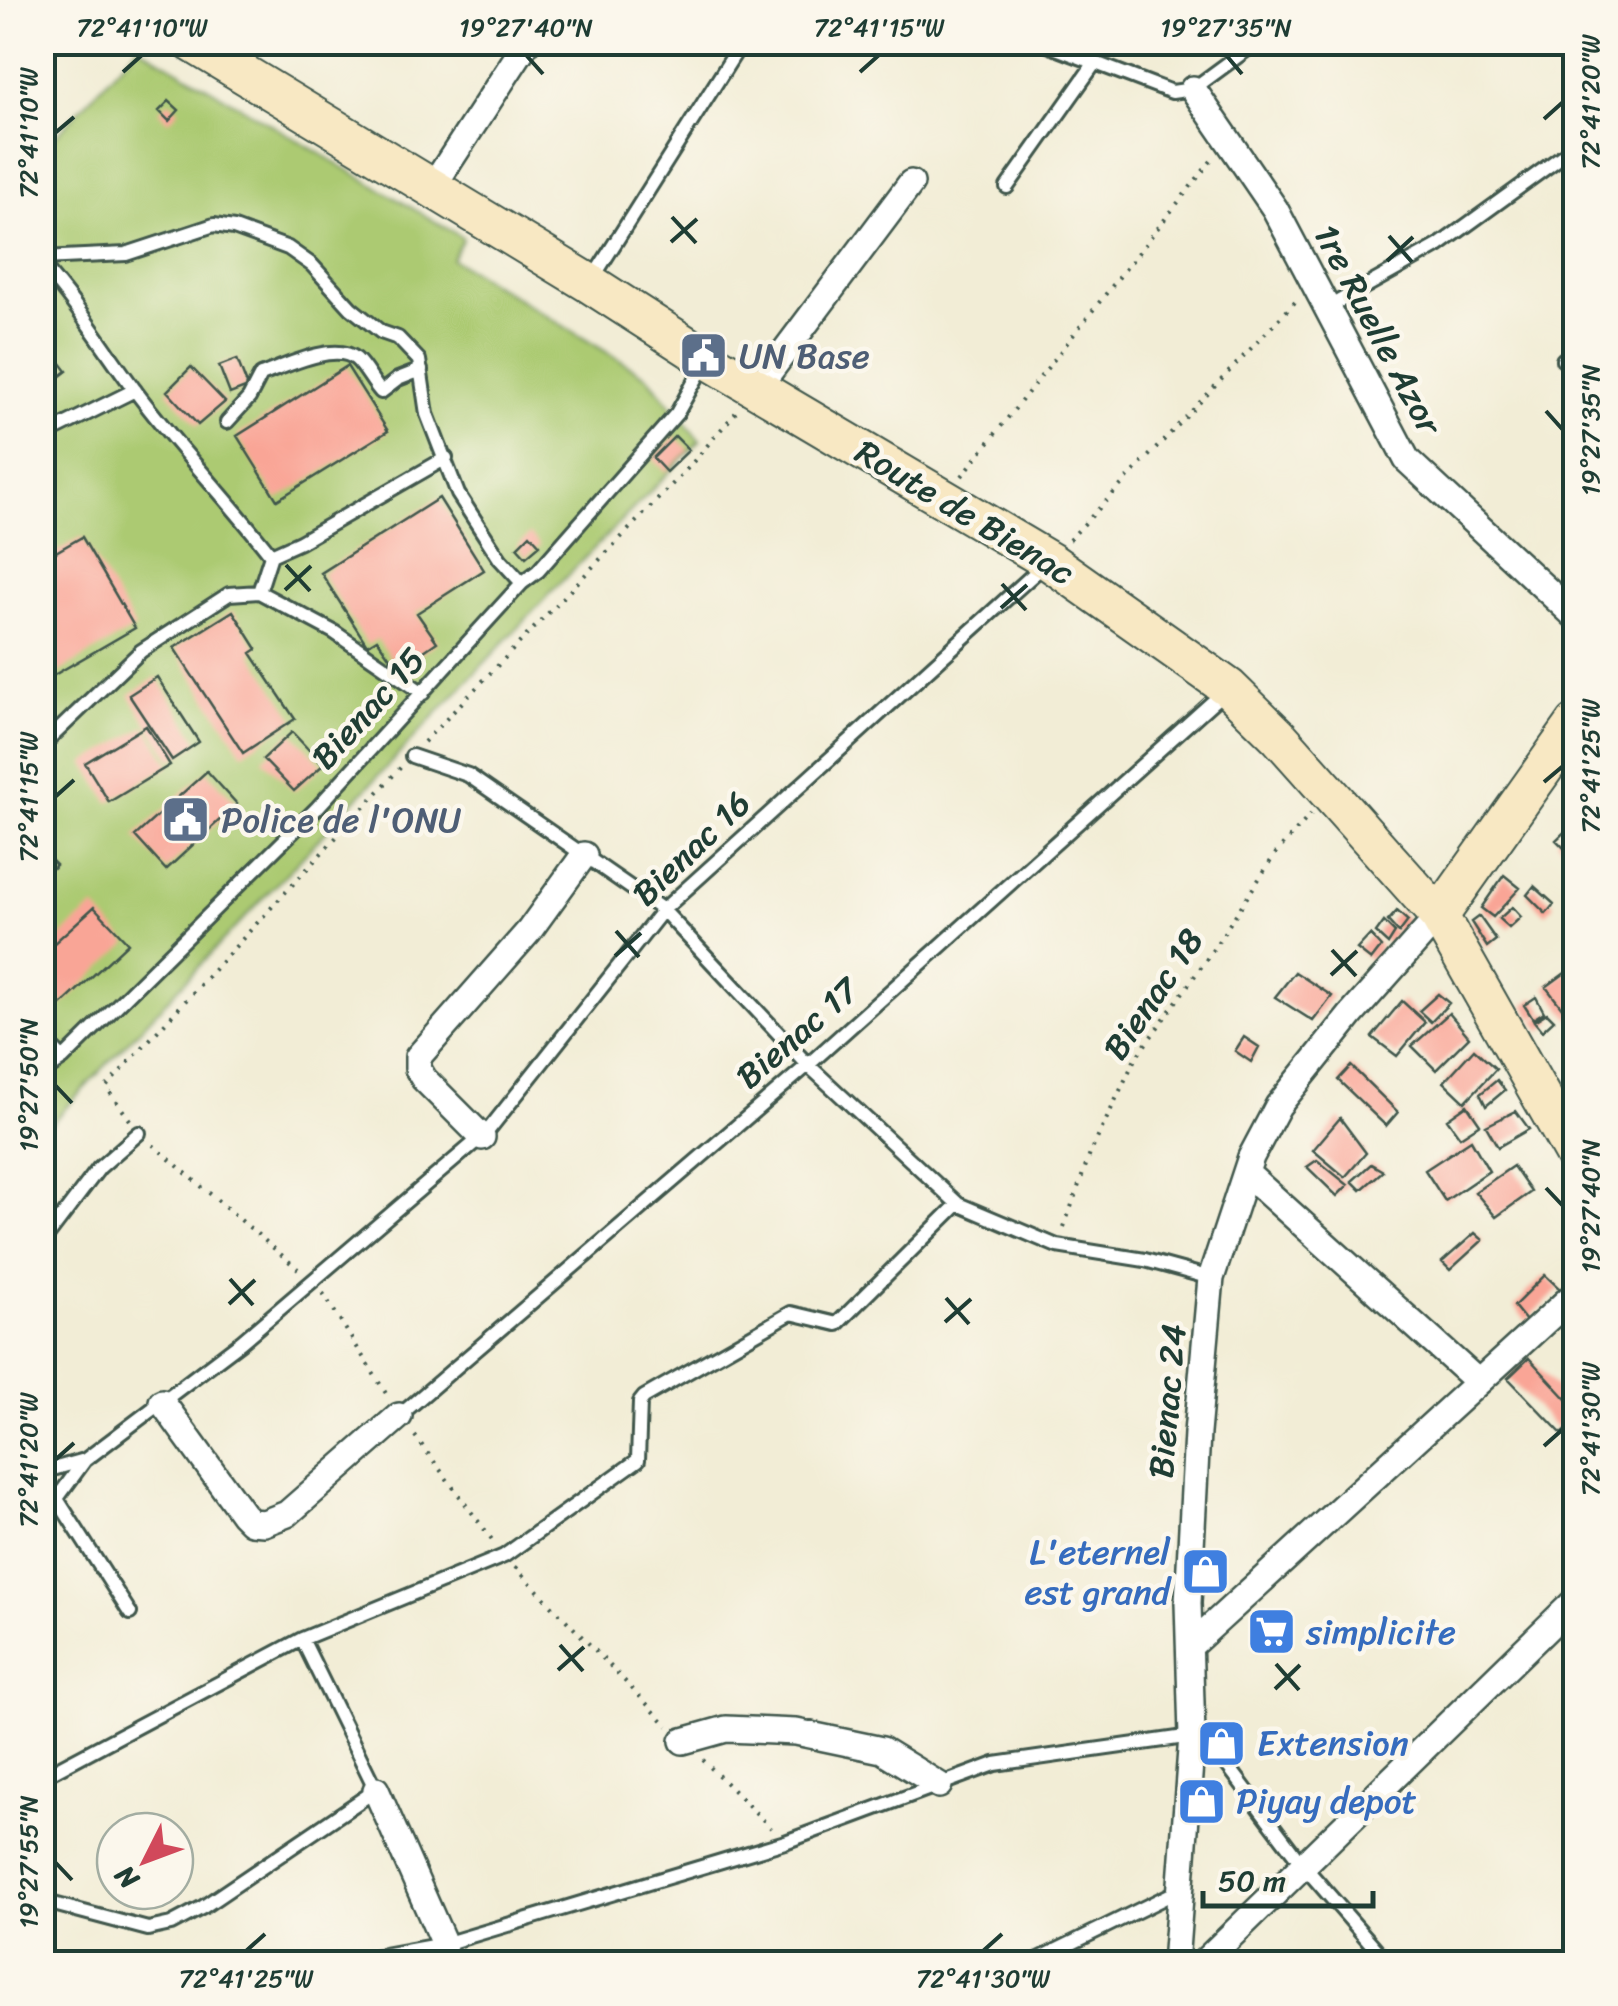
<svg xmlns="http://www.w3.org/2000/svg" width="1618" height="2006" font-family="Sriracha,sans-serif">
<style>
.green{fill:#acca72;stroke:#668453;stroke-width:2.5}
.building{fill:#f9a596}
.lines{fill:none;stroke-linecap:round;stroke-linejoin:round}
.lane-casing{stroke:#3f574c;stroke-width:18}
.street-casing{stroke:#3f574c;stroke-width:30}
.secondary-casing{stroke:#3f574c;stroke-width:42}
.path{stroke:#3f574c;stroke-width:4;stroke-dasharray:2.5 8;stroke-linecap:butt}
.lane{stroke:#fff;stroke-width:12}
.street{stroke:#fff;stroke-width:25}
.secondary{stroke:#f8e8c3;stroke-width:38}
.ticks{fill:none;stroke:#1f3d34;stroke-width:4}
.labels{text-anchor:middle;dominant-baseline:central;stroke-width:9;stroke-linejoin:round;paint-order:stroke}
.street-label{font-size:35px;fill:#1f3d34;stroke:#fbf7ec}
.service-label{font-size:35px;fill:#4e5e75;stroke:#fbf7ec;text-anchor:start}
.shop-label{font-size:35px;fill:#366cbe;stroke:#fbf7ec;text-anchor:start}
.neatline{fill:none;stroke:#1f3d34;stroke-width:4}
.ticks-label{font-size:25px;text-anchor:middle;fill:#1f3d34}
</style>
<rect width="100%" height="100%" fill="#fbf7ec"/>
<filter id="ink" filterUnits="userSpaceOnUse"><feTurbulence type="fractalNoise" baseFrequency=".01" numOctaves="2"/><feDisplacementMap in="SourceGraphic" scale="20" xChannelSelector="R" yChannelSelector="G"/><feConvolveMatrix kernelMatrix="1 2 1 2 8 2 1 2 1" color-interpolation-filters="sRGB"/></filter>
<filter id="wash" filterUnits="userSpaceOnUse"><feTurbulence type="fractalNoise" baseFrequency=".0048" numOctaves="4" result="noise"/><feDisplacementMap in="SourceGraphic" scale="40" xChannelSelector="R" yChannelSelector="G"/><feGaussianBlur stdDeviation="2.25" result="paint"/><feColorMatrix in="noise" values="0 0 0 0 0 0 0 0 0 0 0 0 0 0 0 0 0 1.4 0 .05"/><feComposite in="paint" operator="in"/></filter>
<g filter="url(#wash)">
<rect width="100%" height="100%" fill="#f2edd6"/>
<path class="green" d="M 138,46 L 463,238 L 452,259 L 648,377 L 700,441 L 555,588 L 43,1132 L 42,151 Z"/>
<g id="blocks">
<path class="building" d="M 169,101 L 179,110 L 169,121 L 159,111 Z
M 42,339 L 67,371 L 42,390 Z
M 237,359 L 248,387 L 230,394 L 219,366 Z
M 347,366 L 388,431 L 277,500 L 237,436 Z
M 191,367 L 225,402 L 198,425 L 167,391 Z
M 675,436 L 689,450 L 666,472 L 653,458 Z
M 439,498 L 484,570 L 417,613 L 437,642 L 398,669 L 377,639 L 367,645 L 321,573 Z
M 530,534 L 540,545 L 526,557 L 517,547 Z
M 82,537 L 135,628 L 42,682 L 42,560 Z
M 233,611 L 257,649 L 251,653 L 295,719 L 243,753 L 174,648 Z
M 157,677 L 199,742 L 172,760 L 129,695 Z
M 146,726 L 170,765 L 109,802 L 85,763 Z
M 292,732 L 323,765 L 294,791 L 263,759 Z
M 207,771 L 237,804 L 166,870 L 135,836 Z
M 1576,821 L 1576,860 L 1556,840 Z
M 42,851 L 56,865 L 42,878 Z
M 1504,875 L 1520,888 L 1493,917 L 1481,908 Z
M 1534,886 L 1554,904 L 1546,914 L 1527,895 Z
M 94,907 L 128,943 L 56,1010 L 42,995 L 42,954 Z
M 1512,907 L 1521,917 L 1509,928 L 1499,919 Z
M 1397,911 L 1408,921 L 1399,933 L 1388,921 Z
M 1479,916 L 1496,940 L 1487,947 L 1471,922 Z
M 1384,922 L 1395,933 L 1388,944 L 1376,933 Z
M 1370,935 L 1381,947 L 1371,960 L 1357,949 Z
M 1576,965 L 1576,1026 L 1546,987 Z
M 1295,972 L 1332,996 L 1313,1021 L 1275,997 Z
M 1438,994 L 1449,1003 L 1431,1022 L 1419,1011 Z
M 1536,997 L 1544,1012 L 1533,1019 L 1524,1005 Z
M 1402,1001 L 1425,1022 L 1397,1056 L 1372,1037 Z
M 1449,1013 L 1469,1037 L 1436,1070 L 1412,1046 Z
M 1547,1013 L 1554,1020 L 1542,1031 L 1534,1021 Z
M 1244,1037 L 1259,1047 L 1251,1062 L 1235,1051 Z
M 1474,1049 L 1496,1069 L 1465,1102 L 1444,1082 Z
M 1351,1066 L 1398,1112 L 1386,1126 L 1338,1080 Z
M 1497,1080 L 1505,1090 L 1486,1106 L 1480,1094 Z
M 1467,1105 L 1480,1124 L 1460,1137 L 1447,1119 Z
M 1516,1111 L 1529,1129 L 1498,1147 L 1486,1126 Z
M 1340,1118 L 1366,1153 L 1345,1177 L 1313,1150 Z
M 1471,1140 L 1489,1171 L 1445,1201 L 1425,1170 Z
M 1317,1160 L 1348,1185 L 1337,1196 L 1307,1167 Z
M 1371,1164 L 1383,1171 L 1361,1190 L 1352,1181 Z
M 1513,1166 L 1531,1192 L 1496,1217 L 1475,1192 Z
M 1475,1233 L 1483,1240 L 1450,1270 L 1442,1262 Z
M 1545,1275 L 1560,1289 L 1526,1321 L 1514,1306 Z
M 1529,1358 L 1576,1409 L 1576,1422 L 1562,1434 L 1508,1378 Z"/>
</g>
</g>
<g filter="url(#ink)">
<use href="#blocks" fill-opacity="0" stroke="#3f574c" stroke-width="2.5"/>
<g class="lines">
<defs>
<path id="lane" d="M 1040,42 L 1172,92 L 1193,89 L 1257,42
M 1007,187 L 1094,64
M 42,258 L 126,254 L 214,225 L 234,228 L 288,248 L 312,265 L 351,308 L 381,332 L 398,338 L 419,360 L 427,414 L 458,494 L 500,559 L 522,583
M 42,265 C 77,304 103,347 134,389 C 176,446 227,498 271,555 L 259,592 L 334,632 L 423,693
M 591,281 L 742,42
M 1327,308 L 1438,246 L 1576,146
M 1563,360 L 1576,350
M 227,422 L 249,398 L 261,375 C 283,367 336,341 356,359 C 365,367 372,382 381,392 L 398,379 L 421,370
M 42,436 L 135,390
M 271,555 L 300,542 L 446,458
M 42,746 L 141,651 L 229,594 L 259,592
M 412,756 L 468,775 L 663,910 L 808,1065 L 958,1204 L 1057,1246 L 1145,1260 L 1211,1278
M 42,1037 L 63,1059
M 42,1073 L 63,1059 L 316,809 L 522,583 L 538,571 L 677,413 L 706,361
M 42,1243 L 99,1168 L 139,1133
M 399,1416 L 808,1065 L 1227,689
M 42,1472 L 85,1460 L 241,1342 L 487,1132 L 663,910 L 1045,564
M 57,1499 L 130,1613
M 42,1519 L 85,1460
M 42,1777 L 302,1639 L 504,1556 L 638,1460 L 640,1402 L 644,1397 L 791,1313 L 837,1324 L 958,1204
M 46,1902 L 148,1929 L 171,1924 L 203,1907 L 376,1790 L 302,1639
M 334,1964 L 444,1944 L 785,1842 L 995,1764 L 1192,1736 L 1222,1758 L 1302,1864 L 1389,1964
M 1029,1964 L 1180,1890"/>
<path id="street" d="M 1193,89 L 1275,209 L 1407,460 L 1576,617
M 432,188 L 527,42
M 758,387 L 911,183
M 482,1137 L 424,1079 L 418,1069 L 418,1057 L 529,931 L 584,855
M 1246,1173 L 1478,1382
M 162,1402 L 243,1514 L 251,1522 L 264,1523 L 287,1514 L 399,1416
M 1190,1646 L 1576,1293
M 683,1741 L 726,1729 L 796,1732 L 882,1750 L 939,1785
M 376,1790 L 444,1944
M 1175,1964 L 1192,1736 L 1188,1603 L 1197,1433 L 1211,1278 L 1251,1157 L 1278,1106 L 1351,1015 L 1439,916
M 1202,1964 L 1576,1600"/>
<path id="secondary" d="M 191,42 L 589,283 L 707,359 L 1049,561 L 1229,688 L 1280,738 L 1439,916 L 1576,1158
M 1439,916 L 1576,723"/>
</defs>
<use href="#lane" class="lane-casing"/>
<use href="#street" class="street-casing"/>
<use href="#secondary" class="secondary-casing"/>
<path class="path" d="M 962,476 L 1214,157
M 1069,540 L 1297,300
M 424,742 L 687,469 L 737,411
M 130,1120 L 106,1087 L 401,767
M 153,1145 L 298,1269
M 1064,1227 L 1090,1154 L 1135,1059 L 1204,963 L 1276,853 L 1311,814
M 323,1293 L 387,1395
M 415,1436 L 493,1541
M 515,1567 L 668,1726
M 703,1760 L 771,1828"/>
<use href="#lane" class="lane"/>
<use href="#street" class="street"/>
<use href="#secondary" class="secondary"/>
</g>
</g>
<path class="ticks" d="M 526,55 L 543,74M 1226,55 L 1242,74M 123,72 L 142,55M 860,72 L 879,55M 1544,119 L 1563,102M 55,133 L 74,117M 672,217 L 696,243M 1389,236 L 1412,262M 671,242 L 697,219M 1387,261 L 1413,237M 1546,411 L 1563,430M 286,565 L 310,591M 1002,584 L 1026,610M 285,590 L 311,566M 1001,608 L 1027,585M 1544,782 L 1563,766M 55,797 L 74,780M 616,931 L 639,957M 1332,950 L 1356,976M 615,956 L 641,933M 1331,975 L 1357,951M 55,1085 L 72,1103M 1546,1188 L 1563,1206M 230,1279 L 253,1305M 946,1298 L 969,1324M 229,1304 L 255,1280M 945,1322 L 971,1299M 1544,1446 L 1563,1429M 55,1460 L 74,1443M 560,1645 L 583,1671M 1276,1664 L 1299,1690M 558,1670 L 584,1647M 1275,1689 L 1300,1665M 55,1862 L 72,1880M 246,1951 L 265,1934M 983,1951 L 1002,1934"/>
<defs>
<symbol id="civic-square" viewBox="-11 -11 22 22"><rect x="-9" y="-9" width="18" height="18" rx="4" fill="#5c6f8a" stroke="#fbf7ec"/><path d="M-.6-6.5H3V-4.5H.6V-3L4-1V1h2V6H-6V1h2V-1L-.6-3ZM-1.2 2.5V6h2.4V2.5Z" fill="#fff"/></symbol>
<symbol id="shop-square" viewBox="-11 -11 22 22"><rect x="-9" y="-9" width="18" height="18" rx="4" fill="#3f7fe0" stroke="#fbf7ec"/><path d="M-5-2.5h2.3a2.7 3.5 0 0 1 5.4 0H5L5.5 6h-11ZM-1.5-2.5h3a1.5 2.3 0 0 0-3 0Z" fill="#fff"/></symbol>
<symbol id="supermarket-square" viewBox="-11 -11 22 22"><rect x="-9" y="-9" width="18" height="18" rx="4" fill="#3f7fe0" stroke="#fbf7ec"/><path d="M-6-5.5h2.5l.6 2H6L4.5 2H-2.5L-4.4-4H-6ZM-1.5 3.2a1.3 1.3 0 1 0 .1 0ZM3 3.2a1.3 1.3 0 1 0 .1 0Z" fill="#fff"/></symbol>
</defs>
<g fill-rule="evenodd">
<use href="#civic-square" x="676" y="328" width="55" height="55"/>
<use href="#civic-square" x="158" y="792" width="55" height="55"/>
<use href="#shop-square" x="1178" y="1544" width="55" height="55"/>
<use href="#supermarket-square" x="1244" y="1604" width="55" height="55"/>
<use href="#shop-square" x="1194" y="1716" width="55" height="55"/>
<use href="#shop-square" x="1174" y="1774" width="55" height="55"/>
</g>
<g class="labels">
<g class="street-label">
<text transform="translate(1378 329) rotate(62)">1re Ruelle Azor</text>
<text transform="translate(965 512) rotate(31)">Route de Bienac</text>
<text transform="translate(368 708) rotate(-48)">Bienac 15</text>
<text transform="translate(691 848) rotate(-44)">Bienac 16</text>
<text transform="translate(1153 994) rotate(-56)">Bienac 18</text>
<text transform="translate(797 1033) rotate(-41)">Bienac 17</text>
<text transform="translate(1167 1401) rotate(-85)">Bienac 24</text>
</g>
<g class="service-label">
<text x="739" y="356">UN Base</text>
<text x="221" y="820">Police de l'ONU</text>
</g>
<g class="shop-label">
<text x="1170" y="1552" text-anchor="end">L'eternel<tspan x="1170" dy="40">est grand</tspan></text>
<text x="1306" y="1632">simplicite</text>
<text x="1257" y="1743">Extension</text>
<text x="1236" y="1801">Piyay depot</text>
</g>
</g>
<rect width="1618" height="2006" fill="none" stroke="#fbf7ec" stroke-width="110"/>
<g transform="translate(145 1861) rotate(228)"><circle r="48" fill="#fbf7ec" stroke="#a3ada2" stroke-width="2.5"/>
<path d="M0-8L18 38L0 25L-18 38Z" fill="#d1495b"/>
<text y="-15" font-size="28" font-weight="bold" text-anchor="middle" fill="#1f3d34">N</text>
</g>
<path d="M1203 1891v15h170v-15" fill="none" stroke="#1f3d34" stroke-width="5"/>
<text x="1218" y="1891" font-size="30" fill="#1f3d34" stroke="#fbf7ec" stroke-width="8" paint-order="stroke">50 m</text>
<rect x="55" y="55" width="1508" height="1896" class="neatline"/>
<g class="ticks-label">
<text x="142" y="36">72°41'10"W</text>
<text x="526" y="36">19°27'40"N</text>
<text x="879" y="36">72°41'15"W</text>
<text x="1226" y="36">19°27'35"N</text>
<text transform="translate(1590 102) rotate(-90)" y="9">72°41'20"W</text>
<text transform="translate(28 133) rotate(-90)" y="9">72°41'10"W</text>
<text transform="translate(1590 430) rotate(-90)" y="9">19°27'35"N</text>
<text transform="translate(1590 766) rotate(-90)" y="9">72°41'25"W</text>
<text transform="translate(28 797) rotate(-90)" y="9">72°41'15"W</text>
<text transform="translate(28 1085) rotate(-90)" y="9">19°27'50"N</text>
<text transform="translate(1590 1206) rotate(-90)" y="9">19°27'40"N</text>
<text transform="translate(1590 1429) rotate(-90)" y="9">72°41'30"W</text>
<text transform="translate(28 1460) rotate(-90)" y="9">72°41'20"W</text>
<text transform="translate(28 1862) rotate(-90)" y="9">19°27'55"N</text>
<text x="246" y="1987">72°41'25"W</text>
<text x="983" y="1987">72°41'30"W</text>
</g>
</svg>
